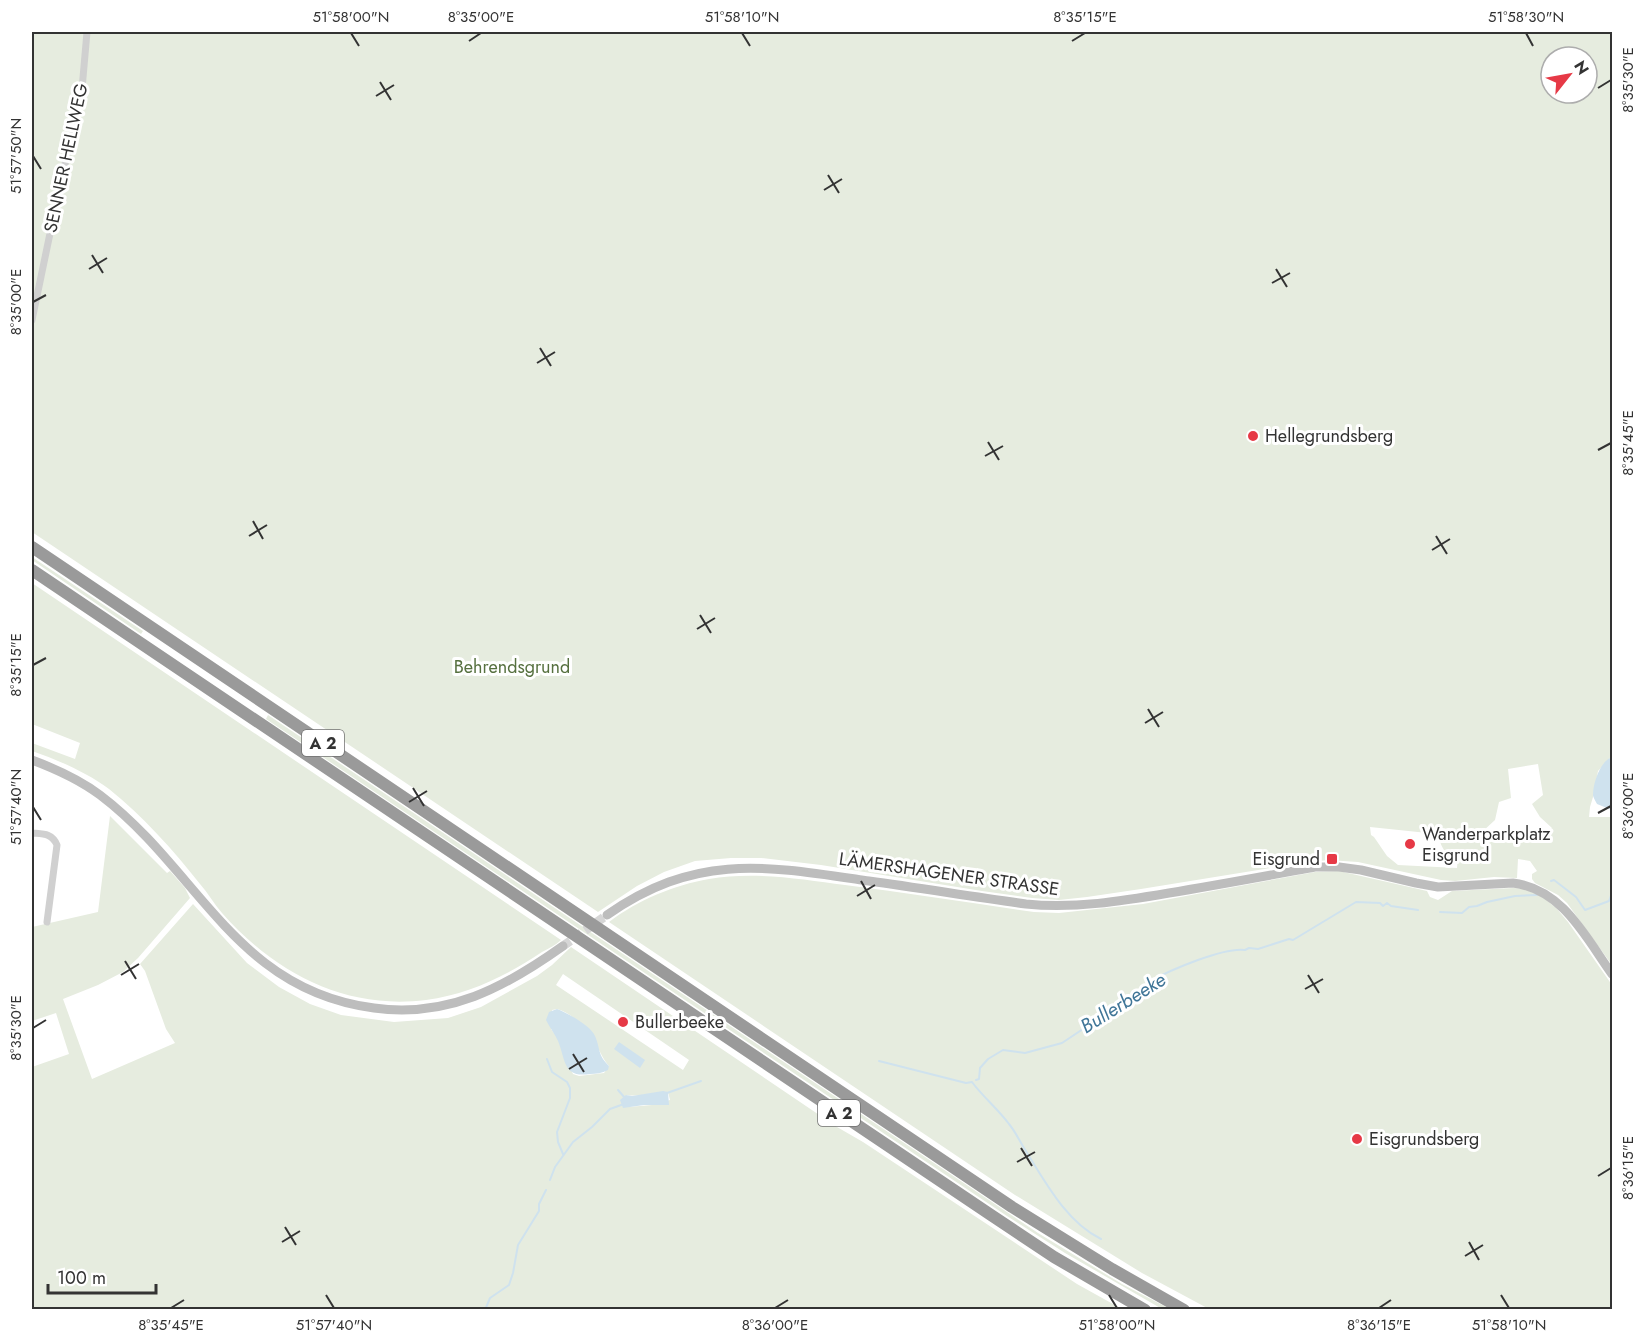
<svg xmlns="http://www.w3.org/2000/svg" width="1644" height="1341" font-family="Jost,sans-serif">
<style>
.green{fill:#e6ecdf;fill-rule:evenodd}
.water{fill:#cfe2ee}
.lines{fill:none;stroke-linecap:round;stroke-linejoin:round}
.stream{stroke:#cfe2ee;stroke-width:2}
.secondary-tunnel{stroke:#d6d6d6;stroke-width:9;stroke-dasharray:9 4.5;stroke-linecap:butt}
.minor{stroke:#d0d0d0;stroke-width:7}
.secondary{stroke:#bdbdbd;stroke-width:9}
.motorway{stroke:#9a9a9a;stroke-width:12}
.ticks{fill:none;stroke:#333;stroke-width:2}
.poi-dot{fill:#e63946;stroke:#fff;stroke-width:2}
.labels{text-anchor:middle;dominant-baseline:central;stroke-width:6;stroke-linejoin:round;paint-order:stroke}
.shield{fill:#fff;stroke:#707070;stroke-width:1.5}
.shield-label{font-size:16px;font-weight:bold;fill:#333}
.street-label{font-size:18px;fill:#333;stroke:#fff}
.poi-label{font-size:18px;fill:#333;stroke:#fff;text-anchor:start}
.park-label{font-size:18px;fill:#56703f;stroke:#fff}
.water-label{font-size:20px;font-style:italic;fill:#3f7597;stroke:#fff}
.neatline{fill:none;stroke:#333;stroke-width:2}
.ticks-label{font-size:15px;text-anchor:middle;fill:#333}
</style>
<rect width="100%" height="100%" fill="#fff"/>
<path class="green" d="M 32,32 L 1612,32 L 1612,759 L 1610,758 L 1598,771 L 1593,797 L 1590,807 L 1589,817 L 1612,817 L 1612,965 L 1567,903 L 1558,895 L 1535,883 L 1532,879 L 1532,874 L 1537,871 L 1530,861 L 1518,859 L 1517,878 L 1494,877 L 1455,881 L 1441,880 L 1358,862 L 1328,860 L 1301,863 L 1141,889 L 1087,897 L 1059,900 L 1032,898 L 982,891 L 821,865 L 761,858 L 731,858 L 695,861 L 664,872 L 637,886 L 598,912 L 32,532 ZM 1551,57 L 1587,57 L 1587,93 L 1551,93 ZM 1538,764 L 1543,795 L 1532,804 L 1540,817 L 1552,828 L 1538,836 L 1520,835 L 1492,842 L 1482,832 L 1495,820 L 1499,802 L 1511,798 L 1508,769 ZM 1370,827 L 1437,834 C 1443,848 1442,854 1458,856 L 1457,868 L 1398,865 L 1387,856 L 1374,837 L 1371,835 Z
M 32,557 L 143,631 L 141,634 L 32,560 Z
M 32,583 L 561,940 C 556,945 549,948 542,952 C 506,976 469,994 426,1000 C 344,1010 275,973 222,913 C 214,904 208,893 200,884 C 173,850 143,816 109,789 C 86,772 58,760 32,751 L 32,743 L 75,759 L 80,743 L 32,724 Z
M 268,715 L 1038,1233 L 1122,1284 L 1170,1309 L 1162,1309 L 1065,1253 L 1007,1216 L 266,719 Z
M 110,816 L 167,873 L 170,871 L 185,888 L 190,898 L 138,958 L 123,972 L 98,985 L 63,999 L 92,1079 L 175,1043 L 166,1029 L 145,971 L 140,964 L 193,904 L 247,963 L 279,987 L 310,1004 L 341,1015 L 394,1022 L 448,1018 L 481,1007 L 537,976 L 552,965 L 571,947 L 837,1127 L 863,1142 L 1077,1284 L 1122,1309 L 32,1309 L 32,1067 L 69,1054 L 56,1013 L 32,1021 L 32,927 L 98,912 ZM 563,974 L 689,1060 L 683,1070 L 556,985 ZM 557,1009 C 575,1014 587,1030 596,1045 C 601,1053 603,1059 609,1066 L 604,1073 L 579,1076 L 573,1074 L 557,1037 L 551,1029 L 552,1010 ZM 668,1092 L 670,1100 L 652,1105 L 628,1107 L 626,1095 C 635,1097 658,1093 668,1092 Z
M 1339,871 L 1427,891 L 1430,897 L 1438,900 L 1452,891 L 1514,888 L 1524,889 L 1543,897 L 1557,909 L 1568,922 L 1612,985 L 1612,1309 L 1209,1309 L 1142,1273 L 1015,1195 L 609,922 C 638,900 674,885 709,879 C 753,871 801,879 845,885 C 908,893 971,903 1034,912 L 1059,913 L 1143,904 L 1315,872 Z"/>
<path class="water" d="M 1610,758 L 1612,759 L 1612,810 L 1597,804 C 1596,802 1593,797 1593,795 C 1593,783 1600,763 1610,758 Z
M 557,1009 C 568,1013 591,1026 595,1036 C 601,1050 597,1054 609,1066 L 608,1070 C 602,1073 596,1074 590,1074 C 563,1078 566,1061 558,1041 C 555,1034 550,1028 546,1020 L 549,1012 Z
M 619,1042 L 645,1060 L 640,1068 L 614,1049 Z
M 663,1091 L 668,1092 L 669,1105 L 644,1105 L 623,1108 L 620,1100 L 626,1095 L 632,1096 Z"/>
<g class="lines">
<path class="stream" d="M 1551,881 L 1554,880 L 1576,897 L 1585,910 L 1609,901 L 1612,893
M 1440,912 L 1462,913 L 1469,907 L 1477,906 L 1487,902 L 1515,896 L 1537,895
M 547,1059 L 552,1072 L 567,1082 L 570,1088 L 570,1098 L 557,1132 L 558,1142 L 563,1154
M 879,1061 L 966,1083 L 972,1082 C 983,1097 998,1109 1009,1124 C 1015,1131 1019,1140 1024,1148 C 1044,1180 1066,1222 1101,1239
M 976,1080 L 979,1079 L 980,1068 L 988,1059 L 1003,1050 L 1025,1053 L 1062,1043 L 1140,991 C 1143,988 1147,984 1151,981 C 1170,970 1224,947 1245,950 L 1249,948 L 1258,949 L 1289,939 L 1293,940 L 1356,902 L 1380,903 L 1383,906 L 1387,903 L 1391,906 L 1418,910
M 618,1090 L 625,1098
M 667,1093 L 701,1081
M 550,1180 L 555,1167 L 573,1142 L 592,1127 L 610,1109 L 624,1104
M 485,1310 L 490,1298 L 509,1285 L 513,1273 L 518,1245 L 539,1211 L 539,1204 L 546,1190"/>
<path class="secondary-tunnel" d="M 563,946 L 607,915"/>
<path class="minor" d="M 32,320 L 58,195 L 82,89 L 87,32
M 32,833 C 43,834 52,833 57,845 L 47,922"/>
<path class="secondary" d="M 32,760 C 56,769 80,780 100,795 C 199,870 235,990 374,1008 C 448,1018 504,988 563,946
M 607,915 C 697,852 767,866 869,881 C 921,888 974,897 1026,904 C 1074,909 1122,901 1169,893 C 1218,885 1266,876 1315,867 L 1339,867 L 1361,870 L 1416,883 L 1438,887 L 1513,883 C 1563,889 1586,938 1612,974"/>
<path class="motorway" d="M 32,547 L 1012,1207 L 1112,1269 L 1184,1310
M 32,570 L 991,1215 L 1054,1257 L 1145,1310"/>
</g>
<path class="ticks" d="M 351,33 L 359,46M 742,33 L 750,46M 1526,33 L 1533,46M 469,41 L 481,33M 1072,41 L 1085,33M 380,82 L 391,100M 1598,88 L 1611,80M 376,96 L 394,85M 33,156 L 41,169M 828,175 L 839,193M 824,190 L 842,179M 92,255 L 103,273M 89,269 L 107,258M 1276,269 L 1287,287M 1272,283 L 1290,273M 33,302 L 46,295M 540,348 L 551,366M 537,363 L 555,352M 988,442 L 999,460M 1598,450 L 1611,443M 985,456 L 1003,446M 253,521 L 263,539M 249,536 L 267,525M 1436,536 L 1447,554M 1432,550 L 1450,539M 700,615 L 711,633M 697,629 L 715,618M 33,665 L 46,658M 1148,709 L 1159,727M 1145,723 L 1163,712M 413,788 L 424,806M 409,802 L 427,791M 33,807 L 41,820M 1598,813 L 1611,806M 861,881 L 871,899M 857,896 L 875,885M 125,961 L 136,979M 121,975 L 139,964M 1308,975 L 1319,993M 1305,989 L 1323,979M 33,1028 L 46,1020M 573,1054 L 584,1072M 569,1069 L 587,1058M 1021,1148 L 1032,1166M 1017,1162 L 1035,1152M 1598,1176 L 1611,1168M 285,1227 L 296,1245M 282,1242 L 300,1231M 1469,1242 L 1479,1260M 1465,1256 L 1483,1245M 326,1295 L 334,1308M 1109,1295 L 1117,1308M 1501,1295 L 1509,1308M 171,1308 L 184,1300M 775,1308 L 788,1300M 1379,1308 L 1391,1300"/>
<g class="poi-dot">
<circle cx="1253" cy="436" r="6"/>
<circle cx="1410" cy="844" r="6"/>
<rect x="1326" y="853" width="12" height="12" rx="3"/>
<circle cx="623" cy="1022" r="6"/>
<circle cx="1357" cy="1139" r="6"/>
</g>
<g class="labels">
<g class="shield">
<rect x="302" y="730" width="42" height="26" rx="4.5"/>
<rect x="818" y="1100" width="42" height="26" rx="4.5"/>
</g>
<g class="shield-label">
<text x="323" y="743">A 2</text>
<text x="839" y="1113">A 2</text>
</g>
<g class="street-label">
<text transform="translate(66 158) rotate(-78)">SENNER HELLWEG</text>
<text transform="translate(949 874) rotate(8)">LÄMERSHAGENER STRASSE</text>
</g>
<g class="poi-label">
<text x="1265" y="436">Hellegrundsberg</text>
<text x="1422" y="834">Wanderparkplatz<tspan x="1422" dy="21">Eisgrund</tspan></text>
<text x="1320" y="859" text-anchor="end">Eisgrund</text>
<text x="635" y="1022">Bullerbeeke</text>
<text x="1369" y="1139">Eisgrundsberg</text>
</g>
<g class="park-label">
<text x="512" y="667">Behrendsgrund</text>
</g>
<g class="water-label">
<text transform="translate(1123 1003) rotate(-32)">Bullerbeeke</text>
</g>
</g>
<rect width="1644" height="1341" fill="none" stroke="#ffffff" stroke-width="66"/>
<g transform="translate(1569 75) rotate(59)"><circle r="28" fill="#ffffff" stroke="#adadad" stroke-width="1.5"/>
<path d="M0-4.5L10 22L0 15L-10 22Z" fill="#e63946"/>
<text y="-9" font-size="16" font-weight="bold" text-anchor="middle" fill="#333333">N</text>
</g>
<path d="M48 1284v9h108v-9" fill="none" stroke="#333333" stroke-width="3"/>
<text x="57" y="1284" font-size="18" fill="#333333" stroke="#ffffff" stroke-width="4.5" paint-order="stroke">100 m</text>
<rect x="33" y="33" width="1578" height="1275" class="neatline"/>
<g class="ticks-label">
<text x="351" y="22">51°58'00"N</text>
<text x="481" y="22">8°35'00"E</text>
<text x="742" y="22">51°58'10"N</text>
<text x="1085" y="22">8°35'15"E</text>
<text x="1526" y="22">51°58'30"N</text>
<text transform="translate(1628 80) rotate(-90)" y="5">8°35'30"E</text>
<text transform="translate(16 156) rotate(-90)" y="5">51°57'50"N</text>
<text transform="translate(16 302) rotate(-90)" y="5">8°35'00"E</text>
<text transform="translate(1628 443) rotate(-90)" y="5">8°35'45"E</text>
<text transform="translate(16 665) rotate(-90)" y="5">8°35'15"E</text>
<text transform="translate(1628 806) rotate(-90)" y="5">8°36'00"E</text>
<text transform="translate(16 807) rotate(-90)" y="5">51°57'40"N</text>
<text transform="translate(16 1028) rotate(-90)" y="5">8°35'30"E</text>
<text transform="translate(1628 1168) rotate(-90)" y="5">8°36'15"E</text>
<text x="171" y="1330">8°35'45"E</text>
<text x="334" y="1330">51°57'40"N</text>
<text x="775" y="1330">8°36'00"E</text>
<text x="1117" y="1330">51°58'00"N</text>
<text x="1379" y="1330">8°36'15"E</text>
<text x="1509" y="1330">51°58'10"N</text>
</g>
</svg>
